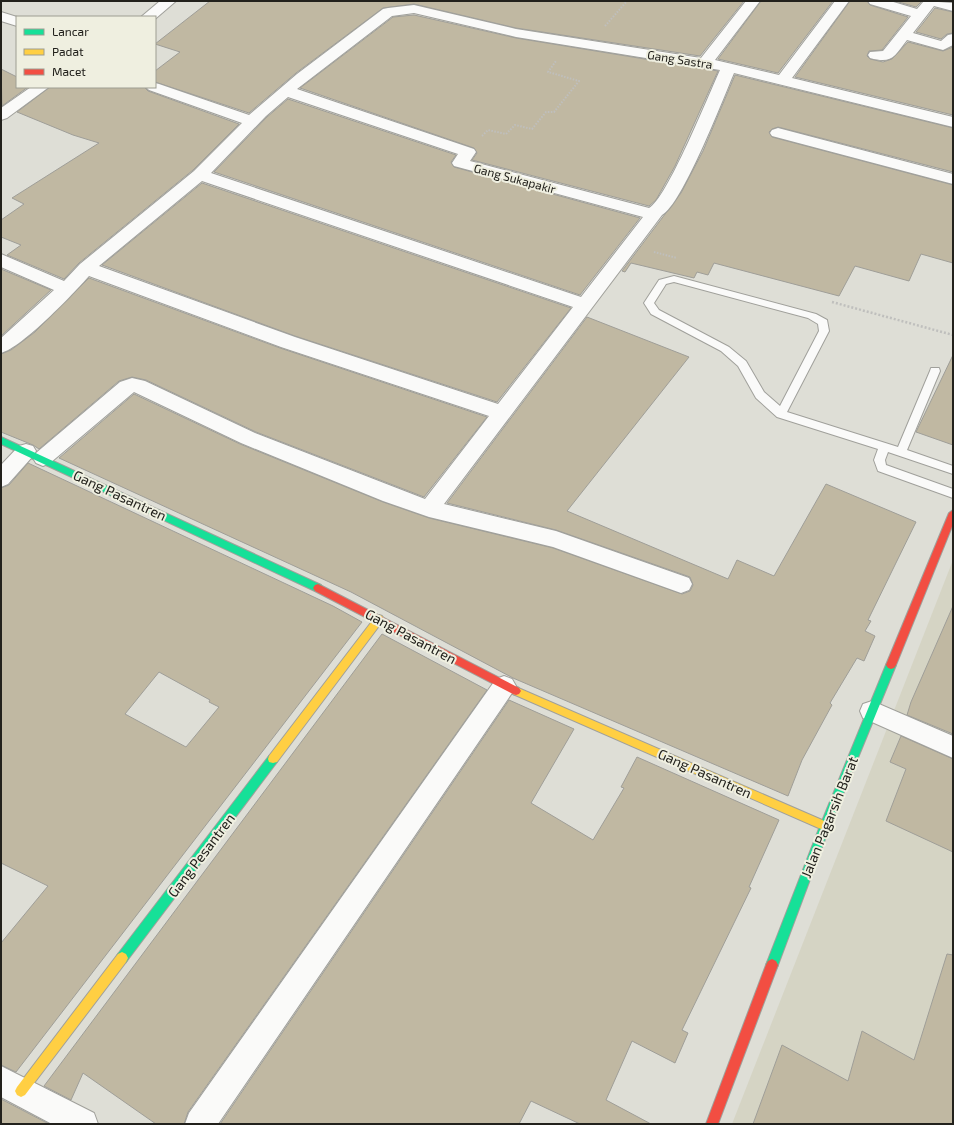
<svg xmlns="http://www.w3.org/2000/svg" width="954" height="1125" font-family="'Exo 2',sans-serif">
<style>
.built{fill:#d5d4c4}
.building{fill:#c0b8a2;stroke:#9f9e98;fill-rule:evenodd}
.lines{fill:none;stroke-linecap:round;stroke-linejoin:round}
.lane-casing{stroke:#a0a09b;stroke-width:2}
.street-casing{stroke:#a0a09b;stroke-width:2}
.fast-casing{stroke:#a0a09b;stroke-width:2}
.slow-casing{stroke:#a0a09b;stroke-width:2}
.jam-casing{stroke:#a0a09b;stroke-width:2}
.path-far1{stroke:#bfbfbd;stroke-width:2;stroke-dasharray:1.5 1.5;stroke-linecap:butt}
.path{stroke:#bfbfbd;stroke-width:2.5;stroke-dasharray:2 2;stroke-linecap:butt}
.lane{fill:#fafaf9;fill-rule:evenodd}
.street{fill:#fafaf9;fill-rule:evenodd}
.fast{fill:#16e098;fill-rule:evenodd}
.slow{fill:#ffcf43;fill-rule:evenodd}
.jam{fill:#f24e42;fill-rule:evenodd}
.labels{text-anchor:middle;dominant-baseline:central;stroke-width:4;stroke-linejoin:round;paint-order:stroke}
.far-street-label{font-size:12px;fill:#22211c;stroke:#efefe0}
.street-label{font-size:14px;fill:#22211c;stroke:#efefe0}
</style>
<rect width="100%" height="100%" fill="#deded6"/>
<path class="built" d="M 953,560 L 953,1124 L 732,1124 Z"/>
<path class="building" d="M 210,1 L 744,1 L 700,56 L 516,28 L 414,4 L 383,8 L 296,73 L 249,113 L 155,82 L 155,71 L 180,52 L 155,44 Z
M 761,1 L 833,1 L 778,73 L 718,59 Z
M 850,1 L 867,1 L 870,5 L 908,17 L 882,50 L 869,51 L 867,56 L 870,59 L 883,62 L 892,59 L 908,42 L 943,51 L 953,47 L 953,115 L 795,77 Z
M 895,1 L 922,1 L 916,7 Z
M 935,8 L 953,12 L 953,33 L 947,34 L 941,39 L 916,32 Z
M 414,15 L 516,38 L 718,71 L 675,166 L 656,200 L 649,206 L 472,160 L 477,153 L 474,148 L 300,88 L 393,17 Z
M 1,69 L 17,77 L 17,87 L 28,87 L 2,106 Z
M 735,75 L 953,128 L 953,172 L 778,127 L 772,129 L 769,132 L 772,137 L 953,185 L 953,263 L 921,254 L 909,281 L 855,266 L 839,296 L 714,263 L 708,275 L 697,272 L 694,278 L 631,263 L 625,272 L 622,271 L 681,193 L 703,151 Z
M 50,87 L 144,87 L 148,91 L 239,124 L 193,170 L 79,263 L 64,279 L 7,255 L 21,245 L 1,237 L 1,220 L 24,204 L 12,198 L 99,143 L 73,135 L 17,112 Z
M 288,99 L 456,155 L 451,162 L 454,167 L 640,218 L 580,295 L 214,172 L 267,117 Z
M 202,183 L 571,308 L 497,402 L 295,336 L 102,265 Z
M 1,269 L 51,290 L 1,336 Z
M 89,278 L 280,348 L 487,417 L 424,497 L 256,432 L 146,380 L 132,377 L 119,381 L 39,449 L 33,445 L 1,432 L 1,354 L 11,350 L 35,332 Z
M 587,317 L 689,357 L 567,511 L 728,579 L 737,560 L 774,576 L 826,484 L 916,522 L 868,620 L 871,621 L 865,631 L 875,636 L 864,661 L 857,658 L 830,703 L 832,705 L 802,760 L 788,796 L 513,678 L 351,592 L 59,458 L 134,394 L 240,444 L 383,502 L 429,518 L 553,548 L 682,594 L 690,591 L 693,585 L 690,577 L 556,530 L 447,503 Z
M 953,355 L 953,445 L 916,432 Z
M 28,463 L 333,606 L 362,622 L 16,1072 L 1,1065 L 1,943 L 48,886 L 1,863 L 1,488 L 9,485 ZM 159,672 L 210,700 L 209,702 L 219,707 L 186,747 L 125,714 Z
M 953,606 L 953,734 L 907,715 L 911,702 Z
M 382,634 L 487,690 L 188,1112 L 184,1124 L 156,1124 L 83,1073 L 71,1100 L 44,1086 Z
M 509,700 L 574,729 L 531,803 L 593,840 L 624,788 L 621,787 L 637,757 L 779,820 L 749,887 L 751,888 L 682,1030 L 688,1033 L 675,1063 L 632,1041 L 606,1100 L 651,1124 L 580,1124 L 531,1101 L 519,1124 L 220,1124 Z
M 901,736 L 953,759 L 953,852 L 886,821 L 906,769 L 890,762 Z
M 947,954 L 953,955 L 953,1124 L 753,1124 L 782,1045 L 848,1081 L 862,1031 L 914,1060 Z
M 1,1099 L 49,1124 L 1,1124 Z"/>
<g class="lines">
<defs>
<path id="lane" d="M 674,276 L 816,314 L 827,320 L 829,331 L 787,412 L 898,447 L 930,371 L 931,368 L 939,368 L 940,371 L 907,450 L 953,466 L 953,474 L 888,452 L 885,460 L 886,465 L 953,489 L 953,498 L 878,471 L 874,460 L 878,449 L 777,417 L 756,398 L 738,366 L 721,351 L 651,314 L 644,303 L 659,280 ZM 674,282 L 808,318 L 818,324 L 819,331 L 780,406 L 764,392 L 746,361 L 729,347 L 659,310 L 654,303 L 666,284 Z"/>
<path id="street" d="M 160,1 L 176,1 L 155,19 L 155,17 L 141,17 Z
M 746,1 L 760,1 L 715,60 L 779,75 L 835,1 L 849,1 L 792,78 L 953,117 L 953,127 L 734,73 C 723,99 682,205 662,215 L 444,504 L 556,531 L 689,578 L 692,584 L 689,590 L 681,593 L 553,547 L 429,517 L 383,501 L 241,443 L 134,392 L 50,463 L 43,466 L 36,463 L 33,458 L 36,453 L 120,382 L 132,378 L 145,381 L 255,433 L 425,499 L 489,416 L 281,347 L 89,276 C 73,294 23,347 1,353 L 1,338 L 54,290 L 1,267 L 1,254 L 64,281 L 80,264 L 194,171 L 242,123 L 149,90 L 146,87 L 155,87 L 155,83 L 159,84 L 249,115 L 297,74 L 383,9 L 388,8 L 414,5 L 516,29 L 701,58 ZM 414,13 L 516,37 L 720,70 C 709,94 667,199 649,208 L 470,161 L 476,152 L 474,149 L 297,89 L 392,16 ZM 288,97 L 458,154 L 452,163 L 454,166 L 643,217 L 581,297 L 211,173 L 266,116 ZM 202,181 L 573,307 L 498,404 L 295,337 L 99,266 Z
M 868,1 L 890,1 L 917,9 L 924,1 L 953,3 L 953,11 L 934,6 L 913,33 L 941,41 L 948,35 L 953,34 L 953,45 L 943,50 L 907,40 C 894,57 892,64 870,58 L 868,55 L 870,52 L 883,51 L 911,16 L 870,4 Z
M 1,12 L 17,17 L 17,26 L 1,21 Z
M 31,87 L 49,87 L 7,118 L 1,120 L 1,108 Z
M 778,128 L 953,174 L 953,184 L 772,136 L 770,133 L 772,130 Z
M 26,444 L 33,446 L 36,451 L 33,456 L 8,484 L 1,487 L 1,465 L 19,446 Z
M 504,676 L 512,679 L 516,686 L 512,693 L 218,1124 L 185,1124 L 189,1113 L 496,679 Z
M 872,701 L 953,736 L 953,758 L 863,718 L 860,711 L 863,704 Z
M 1,1066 L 94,1113 L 98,1124 L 52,1124 L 1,1097 Z"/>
<path id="fast" d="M 1,437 L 321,585 L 323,588 L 321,591 L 315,591 L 1,444 Z
M 891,661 L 894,662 L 896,665 L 830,826 L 778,965 L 776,969 L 772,971 L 768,969 L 766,965 L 820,826 L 886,665 L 888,662 Z
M 273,755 L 277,756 L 278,759 L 277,762 L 126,962 L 122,964 L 118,962 L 116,958 L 118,954 L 269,756 Z"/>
<path id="slow" d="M 379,615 L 382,616 L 384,619 L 382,622 L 277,762 L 273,763 L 269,762 L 268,759 L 269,756 L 376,616 Z
M 516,687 L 829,823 L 830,826 L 829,829 L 825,831 L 821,829 L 513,694 L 511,691 L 513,688 Z
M 122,952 L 126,954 L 128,958 L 126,962 L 25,1095 L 21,1097 L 17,1095 L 15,1091 L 17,1087 L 118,954 Z"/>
<path id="jam" d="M 953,510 L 953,524 L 896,665 L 894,668 L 891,669 L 888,668 L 886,665 L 949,513 Z
M 318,584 L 519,688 L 521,691 L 519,694 L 516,695 L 513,694 L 315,591 L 313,588 L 315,585 Z
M 772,959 L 776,961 L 778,965 L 718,1124 L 706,1124 L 766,965 L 768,961 Z"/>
</defs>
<use href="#lane" class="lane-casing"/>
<use href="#street" class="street-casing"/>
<use href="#fast" class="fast-casing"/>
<use href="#slow" class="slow-casing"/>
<use href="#jam" class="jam-casing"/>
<path class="path-far1" d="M 605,26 L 627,1
M 482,136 L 488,130 L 506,134 L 515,125 L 532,129 L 546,112 L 554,112 L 579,81 L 548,72 L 556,61
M 654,252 L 677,258"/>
<path class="path" d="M 832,302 L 953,335"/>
<use href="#lane" class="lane"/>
<use href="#street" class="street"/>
<use href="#fast" class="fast"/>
<use href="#slow" class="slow"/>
<use href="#jam" class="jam"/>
</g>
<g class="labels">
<g class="far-street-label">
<text transform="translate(680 59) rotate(9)">Gang Sastra</text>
<text transform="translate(515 178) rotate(15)">Gang Sukapakir</text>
</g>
<g class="street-label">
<text transform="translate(120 495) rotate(25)">Gang Pasantren</text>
<text transform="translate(411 636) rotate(28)">Gang Pasantren</text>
<text transform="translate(705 773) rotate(24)">Gang Pasantren</text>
<text transform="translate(829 817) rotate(-68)">Jalan Pagarsih Barat</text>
<text transform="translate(201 855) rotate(-53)">Gang Pesantren</text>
</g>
</g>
<rect width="954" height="1125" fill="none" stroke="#22211c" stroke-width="4"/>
<rect x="16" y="16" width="140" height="72" fill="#efefe0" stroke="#9d9d92"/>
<rect x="24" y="29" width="20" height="6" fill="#16e098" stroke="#9d9d92"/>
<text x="52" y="36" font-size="12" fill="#22211c">Lancar</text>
<rect x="24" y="49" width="20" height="6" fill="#ffcf43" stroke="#9d9d92"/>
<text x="52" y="56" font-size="12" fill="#22211c">Padat</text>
<rect x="24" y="69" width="20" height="6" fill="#f24e42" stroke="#9d9d92"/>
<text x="52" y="76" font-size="12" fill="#22211c">Macet</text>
</svg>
